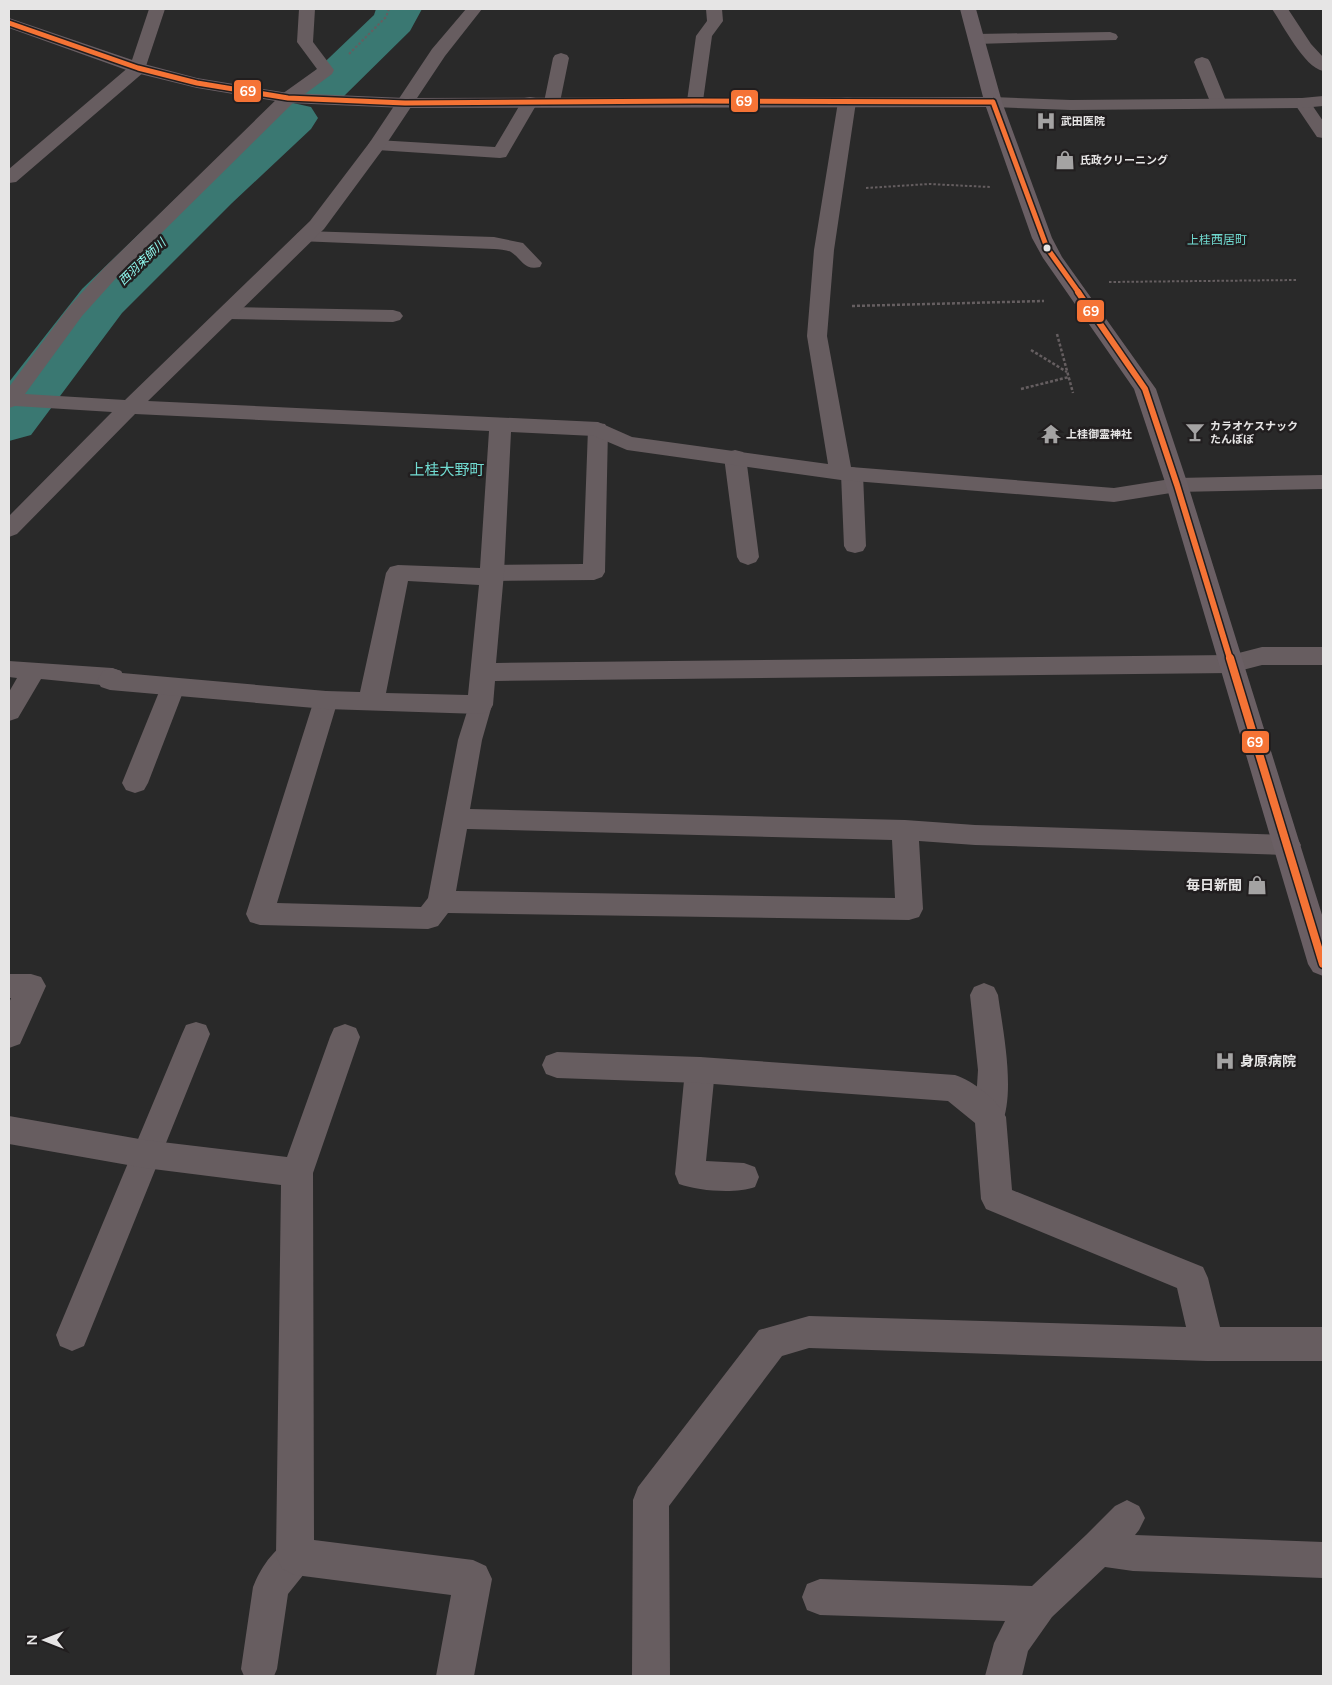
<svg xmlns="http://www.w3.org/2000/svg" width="1332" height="1685" font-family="'Nunito Sans','Noto Sans JP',sans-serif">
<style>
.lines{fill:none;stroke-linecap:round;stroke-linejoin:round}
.river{fill:#3a7872;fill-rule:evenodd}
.path-far1{stroke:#655e60;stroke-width:2;stroke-dasharray:2.5 2;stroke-linecap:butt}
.path{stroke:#655e60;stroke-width:2.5;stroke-dasharray:3 2;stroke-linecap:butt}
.service{fill:#675d60;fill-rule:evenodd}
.minor{fill:#675d60;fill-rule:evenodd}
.tertiary{fill:#675d60;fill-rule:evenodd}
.secondary{fill:#6a5f64;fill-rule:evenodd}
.bus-1-far2-casing{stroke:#211e1f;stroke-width:8}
.bus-1-far1-casing{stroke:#211e1f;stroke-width:9}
.bus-1-casing{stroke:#211e1f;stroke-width:11}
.bus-1-far2{stroke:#f57335;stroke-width:5}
.bus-1-far1{stroke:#f57335;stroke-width:6}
.bus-1{stroke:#f57335;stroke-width:8}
.bus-dot{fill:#e6e5e5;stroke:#211e1f;stroke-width:2}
.labels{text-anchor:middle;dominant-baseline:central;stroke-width:5;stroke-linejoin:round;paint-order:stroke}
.far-poi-label{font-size:11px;font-weight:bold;fill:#e6e5e5;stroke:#211e1f;text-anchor:start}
.far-neighbourhood-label{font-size:12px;fill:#71dbd1;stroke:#211e1f}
.far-water-label{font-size:12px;font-style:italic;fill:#8ef7ed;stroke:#211e1f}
.poi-label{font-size:14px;font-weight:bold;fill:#e6e5e5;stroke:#211e1f;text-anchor:end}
.neighbourhood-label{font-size:15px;fill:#71dbd1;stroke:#211e1f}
.line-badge{stroke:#211e1f;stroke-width:2}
.badge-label{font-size:14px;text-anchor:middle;font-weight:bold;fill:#fff}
</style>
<rect width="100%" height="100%" fill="#292929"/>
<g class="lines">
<path class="river" d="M 376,9 L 422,9 L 410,31 L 342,98 L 325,103 L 308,98 L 301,88 L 308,78 L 374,15 Z
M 293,103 L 311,107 L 318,118 L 311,129 L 232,203 L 122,313 L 31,435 L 9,441 L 9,382 L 82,289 L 194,181 L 275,107 Z"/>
<path class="path-far1" d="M 349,54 L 386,17 L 389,9
M 866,188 L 929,184 L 990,187
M 1109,282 L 1297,280"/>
<path class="path" d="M 852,306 L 1044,301
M 1057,334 L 1073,393
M 1031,350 L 1067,372
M 1021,389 L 1069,377"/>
<path class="service" d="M 706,9 L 722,9 L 723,21 L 712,36 L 703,101 L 701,105 L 689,105 L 687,101 L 696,36 L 707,21 Z
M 1272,9 L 1288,9 L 1311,44 L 1323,57 L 1323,71 C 1304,67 1283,25 1272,9 Z
M 1110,32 L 1116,34 L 1118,37 L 1116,40 L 976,44 L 970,42 L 968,39 L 970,36 L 976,34 Z
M 561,53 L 567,55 L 569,58 L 560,102 L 558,106 L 546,106 L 544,102 L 553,58 L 555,55 Z
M 1202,57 L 1208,59 L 1210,62 L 1227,104 L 1225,108 L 1213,108 L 1211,104 L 1194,62 L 1196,59 Z
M 530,97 L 536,98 L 538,102 L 506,157 L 500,158 L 377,150 L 371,149 L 368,145 L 371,141 L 377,140 L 495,147 L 524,98 Z
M 1302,98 L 1308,99 L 1323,121 L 1323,138 L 1317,137 L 1294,103 L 1296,99 Z
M 304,231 L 494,237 L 523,243 L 542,263 L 540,267 C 524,271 522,259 511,252 C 507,250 499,249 494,249 L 298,241 L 295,237 L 298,233 Z
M 228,307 L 393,310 L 400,312 L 403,316 L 400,320 L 393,322 L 228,319 L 221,317 L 218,313 L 221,309 Z
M 598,423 L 605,424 L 608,429 L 605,572 L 602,577 L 594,580 L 492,581 L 484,578 L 481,573 L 484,568 L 492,565 L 583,564 L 588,429 L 591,424 Z
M 735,450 L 743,452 L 746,457 L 759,557 L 756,562 L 748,565 L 740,562 L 737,557 L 724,457 L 727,452 Z
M 852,467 L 860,469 L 863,474 L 866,546 L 863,551 L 855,553 L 847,551 L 844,546 L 841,474 L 844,469 Z
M 9,661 L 112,668 L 121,671 L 124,677 L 121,683 L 112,686 L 41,679 L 18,718 L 9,721 L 9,692 L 17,678 L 9,677 Z
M 173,678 L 182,681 L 185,687 L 148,783 L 144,790 L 135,793 L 126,790 L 122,783 L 161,687 L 164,681 Z
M 326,691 L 335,694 L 338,700 L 277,903 L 421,907 L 428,898 L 458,740 L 471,699 L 480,696 L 489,699 L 492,705 L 482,740 L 470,809 L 905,820 L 975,825 L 1288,835 L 1297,838 L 1301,845 L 1297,852 L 1288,855 L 975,845 L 919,841 L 923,909 L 919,917 L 909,920 L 448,913 L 438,926 L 428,929 L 260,925 L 250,922 L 246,914 L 314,700 L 317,694 ZM 467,829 L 892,840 L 895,898 L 456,891 Z
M 984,983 L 994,987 L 998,995 C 1003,1031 1016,1093 1001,1126 L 990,1130 L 979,1126 L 975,1117 L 978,1070 L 970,995 L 974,987 Z
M 196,1022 L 206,1025 L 210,1034 L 84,1346 L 72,1351 L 60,1346 L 56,1335 L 182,1034 L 186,1025 Z
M 700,1057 L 710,1061 L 715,1070 L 706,1161 L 744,1163 L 755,1167 L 759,1177 L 755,1187 C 736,1194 698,1191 679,1184 L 675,1174 L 685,1070 L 690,1061 Z
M 1127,1500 L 1139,1506 L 1145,1518 L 1139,1530 L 1135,1535 L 1323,1542 L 1323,1578 L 1133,1571 L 1105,1567 L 1052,1617 L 1028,1651 L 1022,1676 L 985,1676 L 994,1643 L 1005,1621 L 820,1615 L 807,1610 L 802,1597 L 807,1584 L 820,1579 L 1032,1586 L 1086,1535 L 1115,1506 Z
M 295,1538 L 308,1543 L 313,1556 L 308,1569 L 288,1594 L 277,1669 L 274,1676 L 244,1676 L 241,1669 L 253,1587 C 261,1567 275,1546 295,1538 Z"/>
<path class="minor" d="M 299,9 L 315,9 L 313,42 L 334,70 L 332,74 L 294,102 L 118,276 L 82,316 L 25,394 L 125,400 L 310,221 L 370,142 L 432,49 L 466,9 L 482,9 L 445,56 L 383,149 L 324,229 L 148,401 L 598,422 L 632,437 L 828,464 L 807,336 L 814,250 L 838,102 L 841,98 L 847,97 L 853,98 L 856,102 L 834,250 L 827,336 L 851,467 L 1114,488 L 1177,478 L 1323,475 L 1323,489 L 1177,492 L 1114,502 L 841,480 L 627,450 L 594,436 L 511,432 L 504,573 L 496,663 L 1231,655 L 1262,647 L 1323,647 L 1323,665 L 1262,665 L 1231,673 L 495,681 L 493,705 L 489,712 L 480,714 L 326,709 L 110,690 L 101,687 L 97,681 L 103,671 L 112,668 L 121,671 L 122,673 L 326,691 L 360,692 L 386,573 L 390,567 L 398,565 L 480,568 L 489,431 L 135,414 L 17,534 L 9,537 L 9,516 L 112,412 L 15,406 L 9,408 L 9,387 L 68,308 L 104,268 L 282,94 L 317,69 L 297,42 ZM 408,581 L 479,585 L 468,695 L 386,693 Z
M 1323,96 L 1323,106 L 1302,108 L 1071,110 L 993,107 L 987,106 L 984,102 L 987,98 L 993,97 L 1071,100 L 1302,98 Z
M 9,974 L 31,974 L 41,977 L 46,986 L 20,1044 L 9,1048 L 9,1003 L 11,998 L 9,998 Z
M 345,1024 L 356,1028 L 360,1037 L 313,1173 L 314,1540 L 473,1560 L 486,1566 L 492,1579 L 474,1676 L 436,1676 L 451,1595 L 295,1575 L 282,1569 L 276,1556 L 281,1185 L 145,1168 L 9,1144 L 9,1116 L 145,1140 L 287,1157 L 330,1037 L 334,1028 Z
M 557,1052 L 700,1057 L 955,1075 C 973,1081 997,1099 1006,1117 L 1012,1190 L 1203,1267 L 1208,1278 L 1220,1327 L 1323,1327 L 1323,1361 L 1207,1361 L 809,1348 L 782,1356 L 669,1506 L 670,1676 L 632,1676 L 633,1500 L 638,1487 L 759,1330 L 809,1316 L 1186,1327 L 1177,1288 L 986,1209 L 981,1199 L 975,1123 L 948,1101 L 700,1083 L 557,1078 L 546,1074 L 542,1065 L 546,1056 Z"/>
<path class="tertiary" d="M 149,9 L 165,9 L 144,72 L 16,182 L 9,183 L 9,169 L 130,66 Z"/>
<path class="secondary" d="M 960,9 L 976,9 L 1002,102 L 1052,238 L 1062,257 L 1156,389 L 1188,485 L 1323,918 L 1323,976 L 1313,972 L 1308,964 L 1166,485 L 1134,389 L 1043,258 L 1032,238 L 986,107 L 405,108 L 288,103 L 197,88 L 132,72 L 9,28 L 9,18 L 144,64 L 197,78 L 288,93 L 405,98 L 983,97 Z"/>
<defs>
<path id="bus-1-far2" d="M 9,23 L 138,68 L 197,83 L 288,98 L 405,103 L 695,101 L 993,102
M 993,102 L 1047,248 L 1079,293"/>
<path id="bus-1-far1" d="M 1078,292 L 1145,389 L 1177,485 L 1230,659"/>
<path id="bus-1" d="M 1230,658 L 1323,964"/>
</defs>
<use href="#bus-1-far2" class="bus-1-far2-casing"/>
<use href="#bus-1-far1" class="bus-1-far1-casing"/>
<use href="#bus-1" class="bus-1-casing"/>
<use href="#bus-1-far2" class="bus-1-far2"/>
<use href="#bus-1-far1" class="bus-1-far1"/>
<use href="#bus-1" class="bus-1"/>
</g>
<defs>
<symbol id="hospital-bare" viewBox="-9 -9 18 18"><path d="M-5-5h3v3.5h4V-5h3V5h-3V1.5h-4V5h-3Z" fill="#a4a3a3" stroke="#211e1f" stroke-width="2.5" paint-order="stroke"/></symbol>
<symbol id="shop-bare" viewBox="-9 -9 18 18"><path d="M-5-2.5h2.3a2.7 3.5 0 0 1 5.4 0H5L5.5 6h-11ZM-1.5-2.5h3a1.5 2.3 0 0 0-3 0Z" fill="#a4a3a3" stroke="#211e1f" stroke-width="2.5" paint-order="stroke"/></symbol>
<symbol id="bar-bare" viewBox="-9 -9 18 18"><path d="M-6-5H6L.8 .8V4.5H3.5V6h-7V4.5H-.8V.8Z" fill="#a4a3a3" stroke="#211e1f" stroke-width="2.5" paint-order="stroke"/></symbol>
<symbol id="temple-bare" viewBox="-9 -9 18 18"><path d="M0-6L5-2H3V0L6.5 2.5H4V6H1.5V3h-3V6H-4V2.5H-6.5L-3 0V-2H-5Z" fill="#a4a3a3" stroke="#211e1f" stroke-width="2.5" paint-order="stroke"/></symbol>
</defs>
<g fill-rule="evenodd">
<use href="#hospital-bare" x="1032" y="107" width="28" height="28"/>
<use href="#shop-bare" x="1051" y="146" width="28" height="28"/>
<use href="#bar-bare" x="1181" y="418" width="28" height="28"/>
<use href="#temple-bare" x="1037" y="420" width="28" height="28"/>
<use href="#shop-bare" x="1243" y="871" width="28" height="28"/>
<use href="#hospital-bare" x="1211" y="1047" width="28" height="28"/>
</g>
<circle class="bus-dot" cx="1047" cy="248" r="4.5"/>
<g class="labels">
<g class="far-poi-label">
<text x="1061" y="121">武田医院</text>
<text x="1080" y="160">氏政クリーニング</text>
<text x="1210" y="426">カラオケスナック<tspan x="1210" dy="13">たんぼぽ</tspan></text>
<text x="1066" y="434">上桂御霊神社</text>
</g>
<g class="far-neighbourhood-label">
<text x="1217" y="240">上桂西居町</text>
</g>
<g class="far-water-label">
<text transform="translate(142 262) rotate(-44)">西羽束師川</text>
</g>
<g class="poi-label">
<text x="1242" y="885">毎日新聞</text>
<text x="1240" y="1061" text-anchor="start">身原病院</text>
</g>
<g class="neighbourhood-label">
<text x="447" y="470">上桂大野町</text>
</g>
</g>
<g class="line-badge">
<rect x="233" y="79" width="29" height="24" rx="5" fill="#f57335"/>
<rect x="730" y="89" width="29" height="24" rx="5" fill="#f57335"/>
<rect x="1076" y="299" width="29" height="24" rx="5" fill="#f57335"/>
<rect x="1241" y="730" width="29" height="24" rx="5" fill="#f57335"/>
</g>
<g class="badge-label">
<text x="248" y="96">69</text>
<text x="744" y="106">69</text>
<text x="1091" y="316">69</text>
<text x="1255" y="747">69</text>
</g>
<rect width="1332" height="1685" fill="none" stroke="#e6e5e5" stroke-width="20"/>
<g transform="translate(45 1640) rotate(270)" stroke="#211e1f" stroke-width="4" paint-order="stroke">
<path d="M0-4L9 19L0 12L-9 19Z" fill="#e6e5e5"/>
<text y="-8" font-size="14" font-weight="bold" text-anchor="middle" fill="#e6e5e5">N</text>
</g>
</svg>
